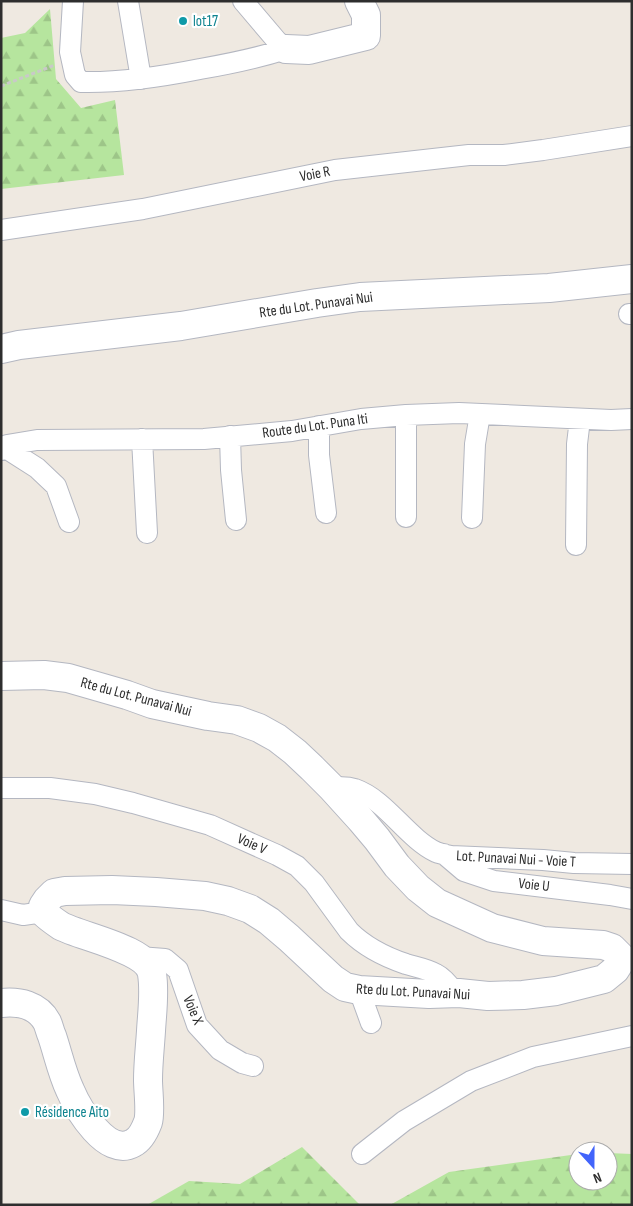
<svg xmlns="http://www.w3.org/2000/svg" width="633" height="1206" font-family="'Sofia Sans Condensed',sans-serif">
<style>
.forest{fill:url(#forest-firs)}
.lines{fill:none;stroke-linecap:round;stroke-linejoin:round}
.minor-casing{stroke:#b4b7c1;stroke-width:22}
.secondary-casing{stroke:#b4b7c1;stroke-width:30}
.path{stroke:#c9c9c9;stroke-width:3;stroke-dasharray:4 2.5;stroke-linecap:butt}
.minor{stroke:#fff;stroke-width:20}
.secondary{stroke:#fff;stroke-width:28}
.culture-dot{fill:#0f9aa8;stroke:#fff;stroke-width:2}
.labels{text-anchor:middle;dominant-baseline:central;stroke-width:4.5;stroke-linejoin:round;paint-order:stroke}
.culture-label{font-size:15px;fill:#0d838f;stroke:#fff;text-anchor:start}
.street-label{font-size:15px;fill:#2e2e2e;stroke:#fff}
</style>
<defs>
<pattern id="forest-firs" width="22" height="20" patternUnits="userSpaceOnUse" patternTransform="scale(1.25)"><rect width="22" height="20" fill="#b6e59e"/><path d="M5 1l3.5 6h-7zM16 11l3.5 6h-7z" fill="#9dc588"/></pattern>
</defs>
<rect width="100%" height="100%" fill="#efe9e1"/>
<path class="forest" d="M 50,9 L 56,79 L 81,108 L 115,100 L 124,175 L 1,189 L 1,38 L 25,33 Z
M 302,1147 L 360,1205 L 147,1205 L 189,1181 L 240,1184 Z
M 608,1153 L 632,1154 L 632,1205 L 390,1205 L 449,1172 L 578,1154 L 578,1181 L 608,1181 Z"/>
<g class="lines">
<defs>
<path id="minor" d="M 73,1 L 70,52 L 75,75 L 81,82 C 121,83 160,77 200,69 C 229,64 258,58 286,49 L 277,41 L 243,1
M 128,1 L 141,79
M 1,230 L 143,209 L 335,170 L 469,155 L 504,155 L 543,150 L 632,136
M 629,314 L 632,314
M 319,426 L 319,455 L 326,513
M 230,436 L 231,470 L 236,520
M 142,439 L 147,533
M 4,447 L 37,468 L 56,486 L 69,522
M 1,450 L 7,445 L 37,440 L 204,439 L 292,431 L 361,419 L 406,415 L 459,413 L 611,420 L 632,419
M 406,517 L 406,415
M 472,518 L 475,444 L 480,414
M 576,545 L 577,444 L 580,419
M 1,788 L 50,788 L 95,794 L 133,803 L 210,825 L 277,855 L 297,866 L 314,883 L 349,931 C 365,947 385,957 406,964 C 416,967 428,969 436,974 C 444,978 450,986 455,993
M 332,788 C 340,787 348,787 355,789 C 386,800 407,838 436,852 C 441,854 447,855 451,856 L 543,860 L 574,863 L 632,864
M 444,854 L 464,871 L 494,881 L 610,895 L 632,899
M 1,910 L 23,915 L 43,912
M 139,957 L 165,959 L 178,970 L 197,1025 L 220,1050 L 242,1063 L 253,1066
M 359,990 L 371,1023
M 362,1154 L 404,1121 L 471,1081 L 533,1057 L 632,1036"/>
<path id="secondary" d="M 286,49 L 309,50 L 366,36 L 366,15 L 359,1
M 1,349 L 19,345 L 181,326 L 317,303 L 360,297 L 549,288 L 632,279
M 1,676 L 44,675 L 68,678 L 127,695 L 152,704 L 208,716 L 237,720 L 259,728 L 277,738 L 295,752 L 312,768 L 332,788 L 361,820 L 377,839 L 397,866 L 418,888 L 437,903 L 492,928 L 543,941 L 603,945 L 612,948 L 620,956 L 620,962 L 615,970 L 604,979 L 556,991 L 523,995 L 488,996 L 459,993 L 429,994 L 359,990 L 345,987 L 333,979 L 289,938 L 269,921 L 250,909 L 228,901 L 205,896 L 156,892 L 112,890 L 65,891 L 54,893 L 47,900 L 43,906 L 43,912 C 49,918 55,922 61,926 C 82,937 148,949 152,974 C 155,992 152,1013 151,1031 C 150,1047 148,1064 148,1080 C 148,1091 151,1112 148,1122 C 145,1130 141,1139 133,1143 C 107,1158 78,1109 70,1090 C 62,1073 58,1054 52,1036 C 50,1032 49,1026 47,1022 C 38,1005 19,1001 1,1003"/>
</defs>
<use href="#minor" class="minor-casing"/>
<use href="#secondary" class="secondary-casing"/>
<path class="path" d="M 1,86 L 55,65"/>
<use href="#minor" class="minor"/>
<use href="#secondary" class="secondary"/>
</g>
<g class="culture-dot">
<circle cx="183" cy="21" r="5"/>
<circle cx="25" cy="1112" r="5"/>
</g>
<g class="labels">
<g class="culture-label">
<text x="193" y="21">lot17</text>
<text x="35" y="1112">Résidence Aito</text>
</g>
<g class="street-label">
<text transform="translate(315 174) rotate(-11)">Voie R</text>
<text transform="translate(316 305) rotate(-8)">Rte du Lot. Punavai Nui</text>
<text transform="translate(315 426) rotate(-8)">Route du Lot. Puna Iti</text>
<text transform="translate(136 697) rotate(15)">Rte du Lot. Punavai Nui</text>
<text transform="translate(252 844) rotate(24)">Voie V</text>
<text transform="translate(516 859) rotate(3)">Lot. Punavai Nui - Voie T</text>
<text transform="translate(534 885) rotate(6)">Voie U</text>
<text transform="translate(413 992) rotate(3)">Rte du Lot. Punavai Nui</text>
<text transform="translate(193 1010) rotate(67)">Voie X</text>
</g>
</g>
<rect width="633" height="1206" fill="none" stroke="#2e2e2e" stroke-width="5"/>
<g transform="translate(593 1166) rotate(159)"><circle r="24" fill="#ffffff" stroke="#ababab"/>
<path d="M0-4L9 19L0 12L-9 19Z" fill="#4264fb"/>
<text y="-8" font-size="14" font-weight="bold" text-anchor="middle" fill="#2e2e2e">N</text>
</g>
</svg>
